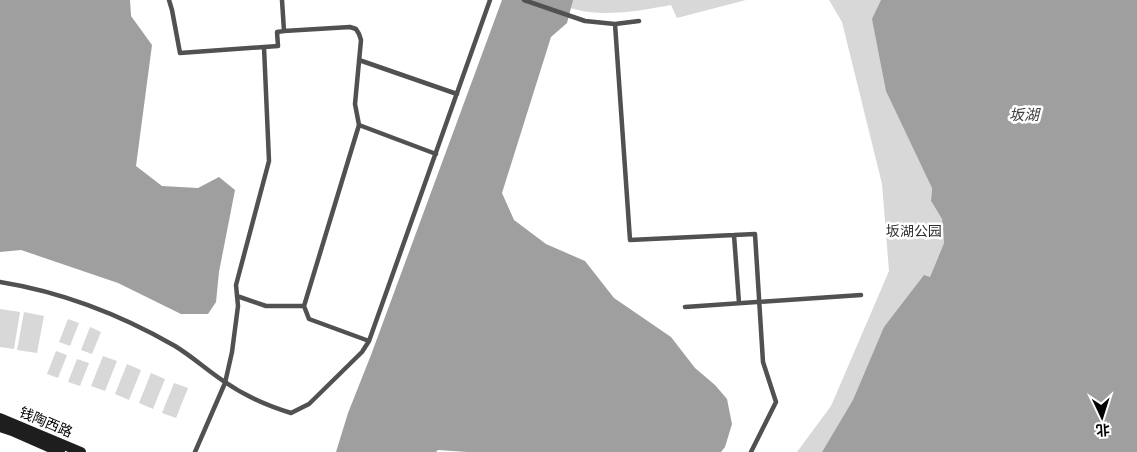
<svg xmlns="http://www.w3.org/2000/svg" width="1137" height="452" font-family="Roboto,'Noto Sans SC',sans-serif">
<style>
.green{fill:#d8d8d8}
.water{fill:#9f9f9f}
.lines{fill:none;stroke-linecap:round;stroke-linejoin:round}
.lane{stroke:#515151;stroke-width:4.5}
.secondary{stroke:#1e1e1e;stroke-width:10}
.labels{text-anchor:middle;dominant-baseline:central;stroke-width:5;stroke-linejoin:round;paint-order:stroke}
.park-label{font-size:14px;fill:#2f2f2f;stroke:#fff}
.street-label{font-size:14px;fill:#000;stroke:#fff}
.water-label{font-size:15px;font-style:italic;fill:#404040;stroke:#fff}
</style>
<rect width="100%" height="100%" fill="#fff"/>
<path class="green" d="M 548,0 L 746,0 L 677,18 L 671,5 C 638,11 603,18 570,8 C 562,6 555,3 548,0 Z
M 829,0 L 881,0 L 925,169 L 932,188 L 931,201 L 942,219 L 944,243 L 930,277 L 822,452 L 797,452 L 831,406 L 889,271 L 882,184 L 842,22 Z
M 0,309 L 20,312 L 14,349 L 0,347 Z
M 24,312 L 44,316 L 37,353 L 17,350 Z
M 68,319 L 79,323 L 70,346 L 59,342 Z
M 90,327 L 101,332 L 92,354 L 81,350 Z
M 56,351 L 67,355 L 58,378 L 47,374 Z
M 103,356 L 117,361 L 105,391 L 91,386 Z
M 77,359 L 89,363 L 80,386 L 68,382 Z
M 127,364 L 141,370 L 129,400 L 115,394 Z
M 151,373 L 165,379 L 153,409 L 139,403 Z
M 174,383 L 188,388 L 176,418 L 162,413 Z"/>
<path class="water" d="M 0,0 L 130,0 L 131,16 L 152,45 L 136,166 L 162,186 L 198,188 L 219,177 L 235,190 L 219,272 L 216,302 L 208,314 L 181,314 L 118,283 L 21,250 L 0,252 Z
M 502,0 L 573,0 L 567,23 L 551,37 L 502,193 L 514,220 L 546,244 L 585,261 L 614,298 L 671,337 L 695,368 L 715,385 L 727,399 L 732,424 L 725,447 L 721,452 L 467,452 L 438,450 L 436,452 L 336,452 L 348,413 L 371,355 Z
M 881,0 L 1137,0 L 1137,452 L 822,452 L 853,400 L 884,327 L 924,275 L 930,277 L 944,243 L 942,219 L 931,201 L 932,188 L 886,91 L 872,19 Z"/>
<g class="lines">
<path class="lane" d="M 169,0 L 172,10 L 180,53 L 264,47 L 269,161 L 236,285 L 238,306 L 232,352 L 225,383 L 195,452
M 524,0 L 585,21 L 615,24 L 639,21
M 615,24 L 630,240 L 755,234 L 763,362 L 776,402 L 751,452
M 264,47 L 278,46 L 277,32 L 284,31 L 282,0
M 359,60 L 457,94
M 359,125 L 436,154
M 734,235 L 739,303
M 0,282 C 62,292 121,315 175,346 C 193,357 208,371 225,382 C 245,396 268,406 291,413 L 309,404 L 362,352 L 369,341 L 490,0
M 237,296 L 266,306 L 304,306 L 359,125 L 355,104 L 361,40 L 359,34 L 356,29 L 350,27 L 284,31
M 304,306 L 309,319 L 369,341
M 685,307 L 861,295"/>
<path class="secondary" d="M 0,418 L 81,452
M 0,427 L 12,431 L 60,452"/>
</g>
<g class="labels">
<g class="park-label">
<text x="914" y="231">坂湖公园</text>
</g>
<g class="street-label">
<text transform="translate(46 422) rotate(23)">钱陶西路</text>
</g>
<g class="water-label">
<text x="1024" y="115">坂湖</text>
</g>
</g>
<g transform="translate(1102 417) rotate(176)" stroke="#ffffff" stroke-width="4" paint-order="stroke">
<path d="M0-4L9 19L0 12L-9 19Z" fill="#000000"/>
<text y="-8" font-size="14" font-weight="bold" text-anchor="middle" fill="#000000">北</text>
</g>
</svg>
